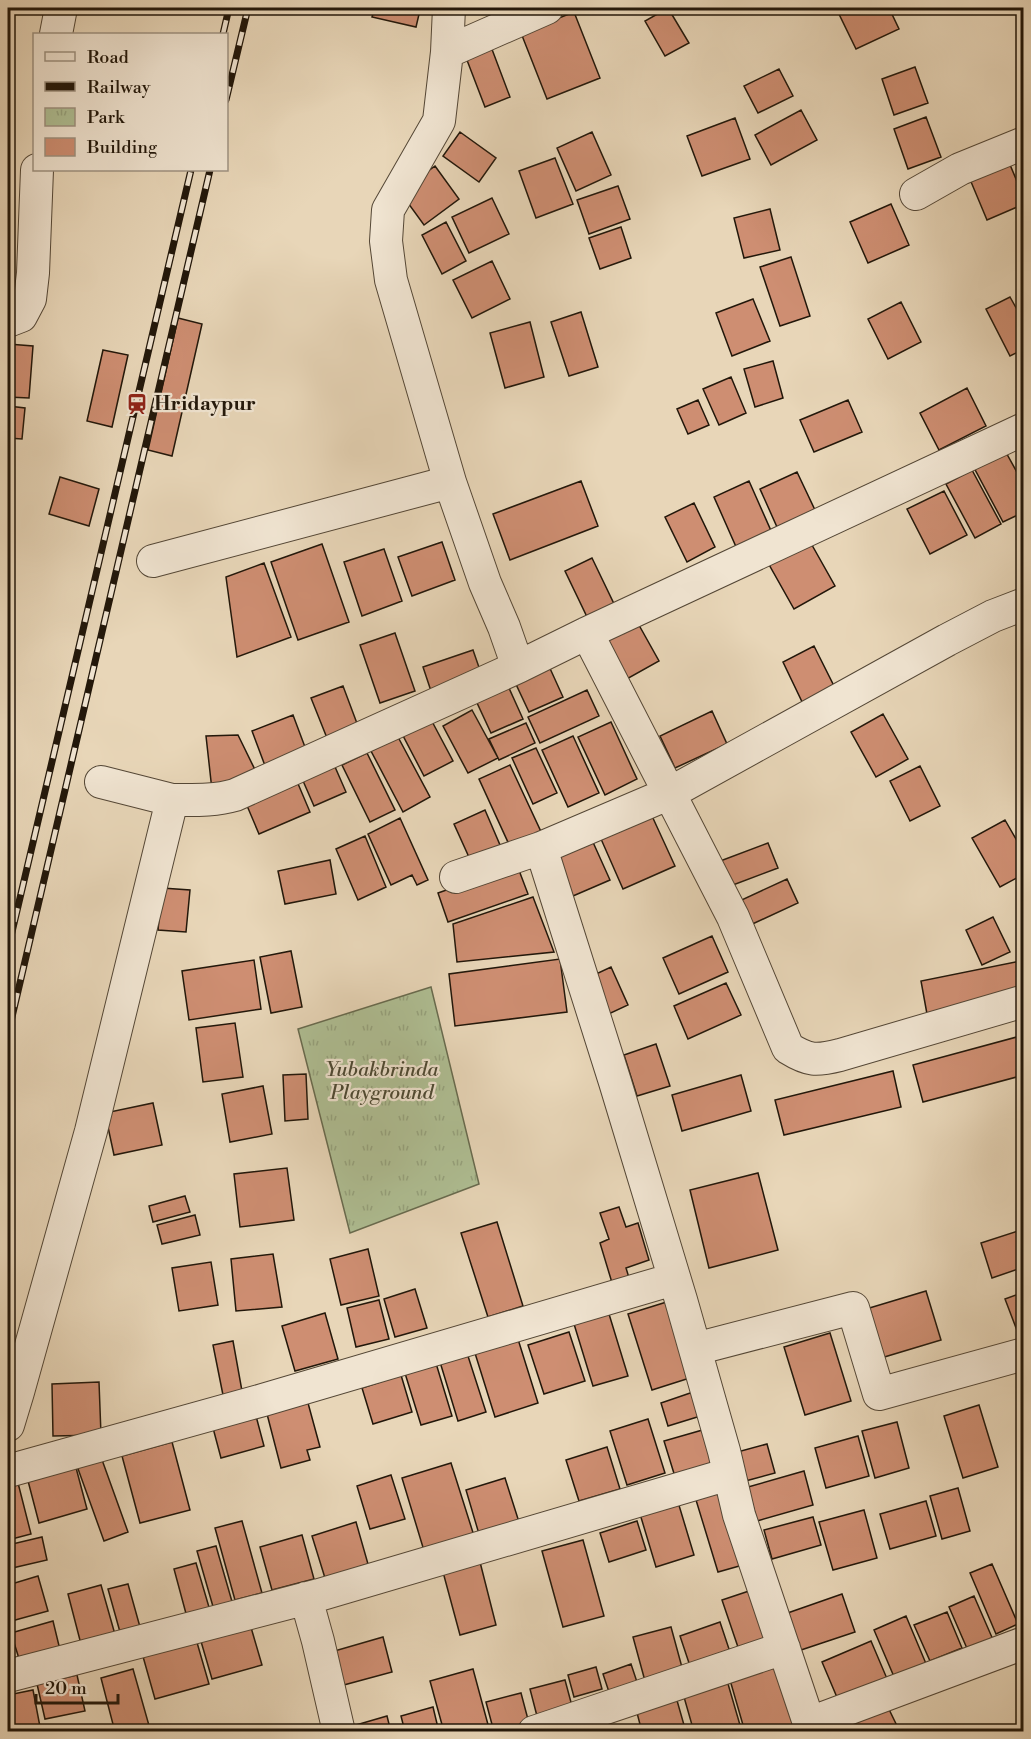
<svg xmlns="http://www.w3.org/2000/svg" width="1031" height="1739" font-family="'Libre Bodoni',serif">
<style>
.park{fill:url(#park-tufts);stroke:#686b4f;stroke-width:1.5}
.building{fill:#ce8e72;stroke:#22170a;stroke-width:1.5}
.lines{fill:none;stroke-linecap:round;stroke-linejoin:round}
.street-casing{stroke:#544736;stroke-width:34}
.street{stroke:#f0e4d1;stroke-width:32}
.rail-casing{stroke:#22170a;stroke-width:7}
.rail{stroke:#f0e4d1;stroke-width:4.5;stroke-dasharray:14;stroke-linecap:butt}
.labels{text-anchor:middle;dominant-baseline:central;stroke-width:4.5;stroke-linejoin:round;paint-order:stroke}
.poi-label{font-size:20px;font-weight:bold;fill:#22170a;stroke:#f0e4d1;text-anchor:start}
.park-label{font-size:20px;font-style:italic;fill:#4c4933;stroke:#f0e4d1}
</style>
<defs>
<pattern id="park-tufts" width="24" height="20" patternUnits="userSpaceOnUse" patternTransform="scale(1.5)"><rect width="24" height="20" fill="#afbf94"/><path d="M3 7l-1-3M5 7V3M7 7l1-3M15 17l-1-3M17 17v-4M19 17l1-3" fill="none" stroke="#96a37e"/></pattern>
</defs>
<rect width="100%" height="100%" fill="#e8d6b8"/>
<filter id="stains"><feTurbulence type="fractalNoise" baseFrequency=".00333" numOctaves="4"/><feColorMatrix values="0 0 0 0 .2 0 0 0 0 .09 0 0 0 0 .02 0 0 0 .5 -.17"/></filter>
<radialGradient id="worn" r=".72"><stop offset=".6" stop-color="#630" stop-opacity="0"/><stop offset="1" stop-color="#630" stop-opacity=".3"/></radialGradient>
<path class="park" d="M 431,987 L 479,1184 L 350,1233 L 298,1029 Z"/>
<path class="building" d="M 375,8 L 412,8 L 420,10 L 416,27 L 372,17 Z
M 668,8 L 689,43 L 665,56 L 645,21 Z
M 847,8 L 889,8 L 899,29 L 856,49 L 838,12 Z
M 574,12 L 600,78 L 547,99 L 521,33 Z
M 490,44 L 510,97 L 485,107 L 465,55 Z
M 915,67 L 928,103 L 894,115 L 882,79 Z
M 779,69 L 793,96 L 758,113 L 744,86 Z
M 801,110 L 817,140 L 771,165 L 755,135 Z
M 926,117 L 941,157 L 908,169 L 894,129 Z
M 735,118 L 750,159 L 702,176 L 687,136 Z
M 460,132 L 496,158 L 479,182 L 443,156 Z
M 592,132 L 611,175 L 576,191 L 557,148 Z
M 555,158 L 573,204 L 536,218 L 519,171 Z
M 1008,160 L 1024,198 L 1024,204 L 987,220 L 969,177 Z
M 435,166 L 459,199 L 424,225 L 400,192 Z
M 618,186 L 630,219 L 589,234 L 577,200 Z
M 492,198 L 509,234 L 469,253 L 452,217 Z
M 891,204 L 909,245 L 868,263 L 850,222 Z
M 770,209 L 780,250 L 744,258 L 734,218 Z
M 446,222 L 466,261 L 442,274 L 422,235 Z
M 621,227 L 631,258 L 600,269 L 589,238 Z
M 14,255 L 13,310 L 8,312 L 8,256 Z
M 791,257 L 810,316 L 780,326 L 760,267 Z
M 492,261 L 510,299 L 472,318 L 453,280 Z
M 1010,297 L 1024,322 L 1024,349 L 1010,356 L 986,309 Z
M 753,299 L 770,341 L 732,356 L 716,313 Z
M 901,302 L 921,342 L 888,359 L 868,319 Z
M 581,312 L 598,367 L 569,376 L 551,322 Z
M 178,318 L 202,324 L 172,456 L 148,450 Z
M 530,322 L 544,377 L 505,388 L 490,333 Z
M 8,344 L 33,346 L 29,398 L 8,397 Z
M 103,350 L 128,355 L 112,427 L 87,421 Z
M 773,361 L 783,398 L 755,407 L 744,369 Z
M 731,377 L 746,413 L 719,425 L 703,389 Z
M 967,388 L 986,426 L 939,450 L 920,413 Z
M 698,400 L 709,425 L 688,434 L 677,409 Z
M 848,400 L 862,432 L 814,452 L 800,420 Z
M 8,406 L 25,408 L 22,439 L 8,438 Z
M 1003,447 L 1024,485 L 1024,512 L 1003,522 L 972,464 Z
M 972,470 L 1001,524 L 975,538 L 946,484 Z
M 797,472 L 815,510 L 777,527 L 760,489 Z
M 60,477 L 99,489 L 89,526 L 49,514 Z
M 581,481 L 598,526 L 510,560 L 493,514 Z
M 749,481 L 772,533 L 737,549 L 714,497 Z
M 944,491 L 967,535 L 930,554 L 907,509 Z
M 694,503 L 715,547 L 687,562 L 665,517 Z
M 808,538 L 835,586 L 794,609 L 767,561 Z
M 442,542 L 455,580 L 412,596 L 398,557 Z
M 322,544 L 349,622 L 298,640 L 271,562 Z
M 384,549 L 402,601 L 362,616 L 344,562 Z
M 592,558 L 616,608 L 589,621 L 565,571 Z
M 264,563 L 291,637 L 237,657 L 226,577 Z
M 635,618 L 659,661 L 625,680 L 602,636 Z
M 395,633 L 415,691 L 380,703 L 360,645 Z
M 814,646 L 837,692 L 805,708 L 783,662 Z
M 473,650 L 482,676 L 432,694 L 423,667 Z
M 548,664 L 563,697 L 529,712 L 514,680 Z
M 504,677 L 523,719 L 491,733 L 472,692 Z
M 343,686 L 358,726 L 327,738 L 311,698 Z
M 587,690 L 599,716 L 540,743 L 528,717 Z
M 472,710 L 498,758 L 468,773 L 443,726 Z
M 712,711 L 727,744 L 675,768 L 660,736 Z
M 427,712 L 453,761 L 424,776 L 399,728 Z
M 883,714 L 908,759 L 876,777 L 851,732 Z
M 293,715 L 308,755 L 267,771 L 252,731 Z
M 611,722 L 637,779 L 605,795 L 578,737 Z
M 526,723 L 535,743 L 499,760 L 489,739 Z
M 238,735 L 260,780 L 212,790 L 206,736 Z
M 573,736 L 599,793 L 568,807 L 542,750 Z
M 398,737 L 430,797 L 403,812 L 371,751 Z
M 536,748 L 557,793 L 533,804 L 512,758 Z
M 367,753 L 395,810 L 370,822 L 342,765 Z
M 332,760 L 346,792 L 314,806 L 300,774 Z
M 510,765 L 543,836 L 512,851 L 479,779 Z
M 920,766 L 940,806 L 910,821 L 890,781 Z
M 296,779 L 310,812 L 259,834 L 245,801 Z
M 485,810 L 503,852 L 473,866 L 454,824 Z
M 652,816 L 675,866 L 623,889 L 601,839 Z
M 400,818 L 428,880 L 417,885 L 412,875 L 391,885 L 368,834 Z
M 1005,820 L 1024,853 L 1024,874 L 1000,887 L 972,838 Z
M 365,836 L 386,887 L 358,900 L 336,849 Z
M 592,840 L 610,880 L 573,896 L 555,857 Z
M 768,843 L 778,868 L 725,888 L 715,863 Z
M 330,860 L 336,894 L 285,904 L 278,871 Z
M 517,865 L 528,894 L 448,922 L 438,893 Z
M 787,879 L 798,903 L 746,927 L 735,903 Z
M 162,888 L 190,890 L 186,932 L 158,930 Z
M 533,897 L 554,952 L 457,962 L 453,924 Z
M 993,917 L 1010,952 L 982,965 L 966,930 Z
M 712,936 L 728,972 L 679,994 L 663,958 Z
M 291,951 L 302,1007 L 271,1013 L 260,957 Z
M 560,959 L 567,1012 L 455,1026 L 449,974 Z
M 254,960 L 261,1009 L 189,1020 L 182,971 Z
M 1020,961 L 1024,976 L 1024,995 L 927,1014 L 921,981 Z
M 611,967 L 628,1005 L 600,1018 L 583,980 Z
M 726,983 L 741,1015 L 688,1039 L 674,1006 Z
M 235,1023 L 243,1077 L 203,1082 L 196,1028 Z
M 1024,1035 L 1024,1075 L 923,1102 L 913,1065 Z
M 656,1044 L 670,1086 L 637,1096 L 624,1055 Z
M 893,1071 L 901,1107 L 784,1135 L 775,1100 Z
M 306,1074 L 308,1119 L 285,1121 L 283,1075 Z
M 741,1075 L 751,1111 L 682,1131 L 672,1095 Z
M 263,1086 L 272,1134 L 230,1142 L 222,1094 Z
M 153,1103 L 162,1145 L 114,1155 L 105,1113 Z
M 287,1168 L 294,1220 L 240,1227 L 234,1174 Z
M 758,1173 L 778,1250 L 709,1268 L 690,1190 Z
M 185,1196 L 190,1212 L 153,1222 L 149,1206 Z
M 619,1207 L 626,1227 L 638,1223 L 649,1260 L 626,1268 L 630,1281 L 613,1286 L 600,1243 L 609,1239 L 600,1213 Z
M 195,1215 L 200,1235 L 162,1244 L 157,1225 Z
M 497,1222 L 523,1306 L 488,1317 L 461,1233 Z
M 1024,1229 L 1024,1267 L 992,1278 L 981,1243 Z
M 368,1249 L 379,1296 L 341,1305 L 330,1259 Z
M 273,1254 L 282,1307 L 236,1311 L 231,1259 Z
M 211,1262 L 218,1305 L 179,1311 L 172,1268 Z
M 415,1289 L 427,1328 L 395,1337 L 384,1299 Z
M 926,1291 L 941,1340 L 881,1358 L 866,1309 Z
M 1024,1292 L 1024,1340 L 1021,1341 L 1005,1299 Z
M 379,1300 L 389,1339 L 356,1347 L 347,1308 Z
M 673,1300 L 696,1376 L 652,1390 L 628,1314 Z
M 325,1313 L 338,1359 L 295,1371 L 282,1326 Z
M 609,1314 L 628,1376 L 593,1386 L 574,1324 Z
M 569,1332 L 585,1381 L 544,1394 L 528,1345 Z
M 830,1333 L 851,1401 L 805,1415 L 784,1347 Z
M 517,1336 L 538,1403 L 495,1417 L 474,1350 Z
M 233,1341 L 242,1391 L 223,1395 L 213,1345 Z
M 467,1353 L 486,1412 L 458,1421 L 440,1362 Z
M 435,1360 L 452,1416 L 421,1425 L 404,1370 Z
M 401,1375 L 412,1412 L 373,1424 L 362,1388 Z
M 99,1382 L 101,1435 L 53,1436 L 52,1384 Z
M 699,1390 L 707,1414 L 668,1426 L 661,1403 Z
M 308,1403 L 320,1447 L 307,1450 L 310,1460 L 281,1468 L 267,1414 Z
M 979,1405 L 998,1467 L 963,1478 L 944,1416 Z
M 256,1416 L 264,1446 L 221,1458 L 213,1428 Z
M 648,1419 L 665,1473 L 627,1485 L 610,1431 Z
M 897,1422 L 909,1468 L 875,1478 L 862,1431 Z
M 706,1429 L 718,1467 L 676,1480 L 664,1441 Z
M 858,1436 L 869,1476 L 826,1488 L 815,1448 Z
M 172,1442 L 190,1510 L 140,1523 L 122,1456 Z
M 767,1444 L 775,1473 L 738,1483 L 730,1454 Z
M 607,1447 L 620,1489 L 579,1501 L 566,1460 Z
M 101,1457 L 128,1532 L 104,1541 L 77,1466 Z
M 451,1463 L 475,1539 L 425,1554 L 402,1478 Z
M 75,1464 L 87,1509 L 39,1523 L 27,1477 Z
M 804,1471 L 813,1505 L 757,1521 L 748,1487 Z
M 391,1475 L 405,1519 L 370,1529 L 357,1486 Z
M 505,1478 L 519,1522 L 479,1534 L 466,1490 Z
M 17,1479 L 31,1534 L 8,1540 L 8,1482 Z
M 958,1488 L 970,1531 L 942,1539 L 930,1496 Z
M 728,1490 L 750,1563 L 718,1572 L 696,1500 Z
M 926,1501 L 936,1536 L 890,1549 L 880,1514 Z
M 678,1502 L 694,1555 L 656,1567 L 640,1514 Z
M 864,1510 L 877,1558 L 833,1570 L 819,1522 Z
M 813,1517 L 821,1545 L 772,1559 L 764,1530 Z
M 242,1521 L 262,1593 L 235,1600 L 215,1528 Z
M 637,1521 L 646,1550 L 609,1562 L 600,1533 Z
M 356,1522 L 368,1564 L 325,1578 L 312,1536 Z
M 302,1535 L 314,1579 L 272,1590 L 260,1547 Z
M 42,1537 L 47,1560 L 8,1569 L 8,1545 Z
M 583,1540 L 604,1616 L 563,1627 L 542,1551 Z
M 216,1546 L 233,1605 L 214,1610 L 197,1551 Z
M 480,1562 L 496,1625 L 460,1635 L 443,1572 Z
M 196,1563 L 211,1614 L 188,1621 L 174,1569 Z
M 992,1564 L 1018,1624 L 996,1634 L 970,1573 Z
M 38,1576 L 48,1611 L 8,1622 L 8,1585 Z
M 128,1584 L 140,1627 L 120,1632 L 108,1589 Z
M 101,1585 L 116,1638 L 82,1648 L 68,1594 Z
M 749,1591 L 767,1644 L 740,1653 L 722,1600 Z
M 842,1594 L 855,1632 L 792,1653 L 779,1616 Z
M 974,1596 L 994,1642 L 969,1653 L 949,1607 Z
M 947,1612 L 962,1648 L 930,1661 L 914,1625 Z
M 906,1616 L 927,1666 L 895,1679 L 874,1630 Z
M 53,1621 L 61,1654 L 21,1665 L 11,1633 Z
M 720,1622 L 731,1655 L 691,1669 L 680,1636 Z
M 250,1624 L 262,1665 L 212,1679 L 200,1638 Z
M 671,1627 L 683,1671 L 645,1681 L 633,1637 Z
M 383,1637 L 392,1672 L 340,1686 L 331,1652 Z
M 196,1639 L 209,1684 L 155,1699 L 142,1653 Z
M 871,1641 L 888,1681 L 839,1702 L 822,1662 Z
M 788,1662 L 809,1732 L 745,1732 L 730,1680 Z
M 631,1664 L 637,1682 L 609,1692 L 603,1674 Z
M 596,1667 L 602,1689 L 574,1697 L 568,1675 Z
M 133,1669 L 150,1729 L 141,1732 L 115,1732 L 101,1678 Z
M 473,1669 L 490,1732 L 444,1732 L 430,1681 Z
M 77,1675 L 85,1711 L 45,1719 L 37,1684 Z
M 726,1677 L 740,1725 L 719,1732 L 694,1732 L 682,1690 Z
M 565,1680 L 572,1706 L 537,1716 L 530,1689 Z
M 33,1690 L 41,1732 L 8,1732 L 8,1695 Z
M 521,1693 L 530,1727 L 513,1732 L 494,1732 L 486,1702 Z
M 676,1697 L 686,1732 L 642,1732 L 636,1709 Z
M 883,1697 L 900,1732 L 860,1732 L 850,1713 Z
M 433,1707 L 439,1732 L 405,1732 L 401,1716 Z
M 387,1716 L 391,1732 L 350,1732 L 349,1727 Z"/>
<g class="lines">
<defs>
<path id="street" d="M 449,8 L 447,52 L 439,121 L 388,210 L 386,241 L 391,280 L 450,482 L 485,583 L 504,627 L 518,667
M 56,34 L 61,8
M 447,52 L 547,8
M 916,194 L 960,169 L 1024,143
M 8,321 L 21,316 L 30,299 L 33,273 L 37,170
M 153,561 L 450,482
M 587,633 L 733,917 L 788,1048 C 809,1061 816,1061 840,1055 L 1021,1002
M 172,800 C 193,800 215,801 235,795 L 518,667 L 587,633 L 1024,429
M 541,848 L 615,1082 L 681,1300 L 724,1451 L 739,1515 L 812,1732
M 456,877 L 541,848 L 670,793 L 947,640 L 993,616 L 1024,604
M 695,1349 L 853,1308 L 879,1394 L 1024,1354
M 8,1425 L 18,1392 L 91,1131 L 172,800 L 101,782
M 8,1471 L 263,1400 L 674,1279
M 306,1598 L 318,1641 L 339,1732
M 8,1676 L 319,1595 L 729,1474
M 810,1723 L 1024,1643
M 534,1732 L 784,1648"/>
</defs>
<use href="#street" class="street-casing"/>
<use href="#street" class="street"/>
<defs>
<path id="rail" d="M 223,34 L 229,8
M 226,100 L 248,8
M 8,949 L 191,170
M 8,1034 L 210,170"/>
</defs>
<use href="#rail" class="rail-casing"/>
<use href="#rail" class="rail"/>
</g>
<defs>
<symbol id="station-bare" viewBox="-9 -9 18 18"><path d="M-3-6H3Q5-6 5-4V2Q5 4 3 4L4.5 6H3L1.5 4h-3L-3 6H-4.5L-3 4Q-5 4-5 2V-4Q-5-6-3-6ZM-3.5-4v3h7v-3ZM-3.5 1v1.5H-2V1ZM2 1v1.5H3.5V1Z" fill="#8f2418" stroke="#f0e4d1" stroke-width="2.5" paint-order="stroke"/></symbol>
</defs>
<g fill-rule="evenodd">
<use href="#station-bare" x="122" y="389" width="30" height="30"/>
</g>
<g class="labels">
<g class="poi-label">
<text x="154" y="404">Hridaypur</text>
</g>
<g class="park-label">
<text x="382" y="1070">Yubakbrinda<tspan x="382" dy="23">Playground</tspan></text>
</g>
</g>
<rect width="1031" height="1739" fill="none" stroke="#e8d6b8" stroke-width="30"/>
<rect x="9" y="9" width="1013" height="1721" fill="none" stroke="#22170a" stroke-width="3"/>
<rect x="15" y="15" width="1001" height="1709" fill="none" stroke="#22170a" stroke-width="1.5"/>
<rect x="33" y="33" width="195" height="138" fill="#f0e4d1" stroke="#9e9281" stroke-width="1.5"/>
<rect x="45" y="52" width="30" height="9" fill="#f0e4d1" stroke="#9e9281" stroke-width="1.5"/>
<text x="87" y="63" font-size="18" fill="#22170a">Road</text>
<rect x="45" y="82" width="30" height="9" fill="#22170a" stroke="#9e9281" stroke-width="1.5"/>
<text x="87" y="93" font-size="18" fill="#22170a">Railway</text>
<rect x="45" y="108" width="30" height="18" fill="url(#park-tufts)" stroke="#9e9281" stroke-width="1.5"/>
<text x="87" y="123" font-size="18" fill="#22170a">Park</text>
<rect x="45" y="138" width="30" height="18" fill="#ce8e72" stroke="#9e9281" stroke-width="1.5"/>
<text x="87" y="153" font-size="18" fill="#22170a">Building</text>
<path d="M36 1694v9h82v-9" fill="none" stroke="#22170a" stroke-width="3"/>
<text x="45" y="1694" font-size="18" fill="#22170a" stroke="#f0e4d1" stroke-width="4.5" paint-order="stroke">20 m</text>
<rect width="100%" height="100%" filter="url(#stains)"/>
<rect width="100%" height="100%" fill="url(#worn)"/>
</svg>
